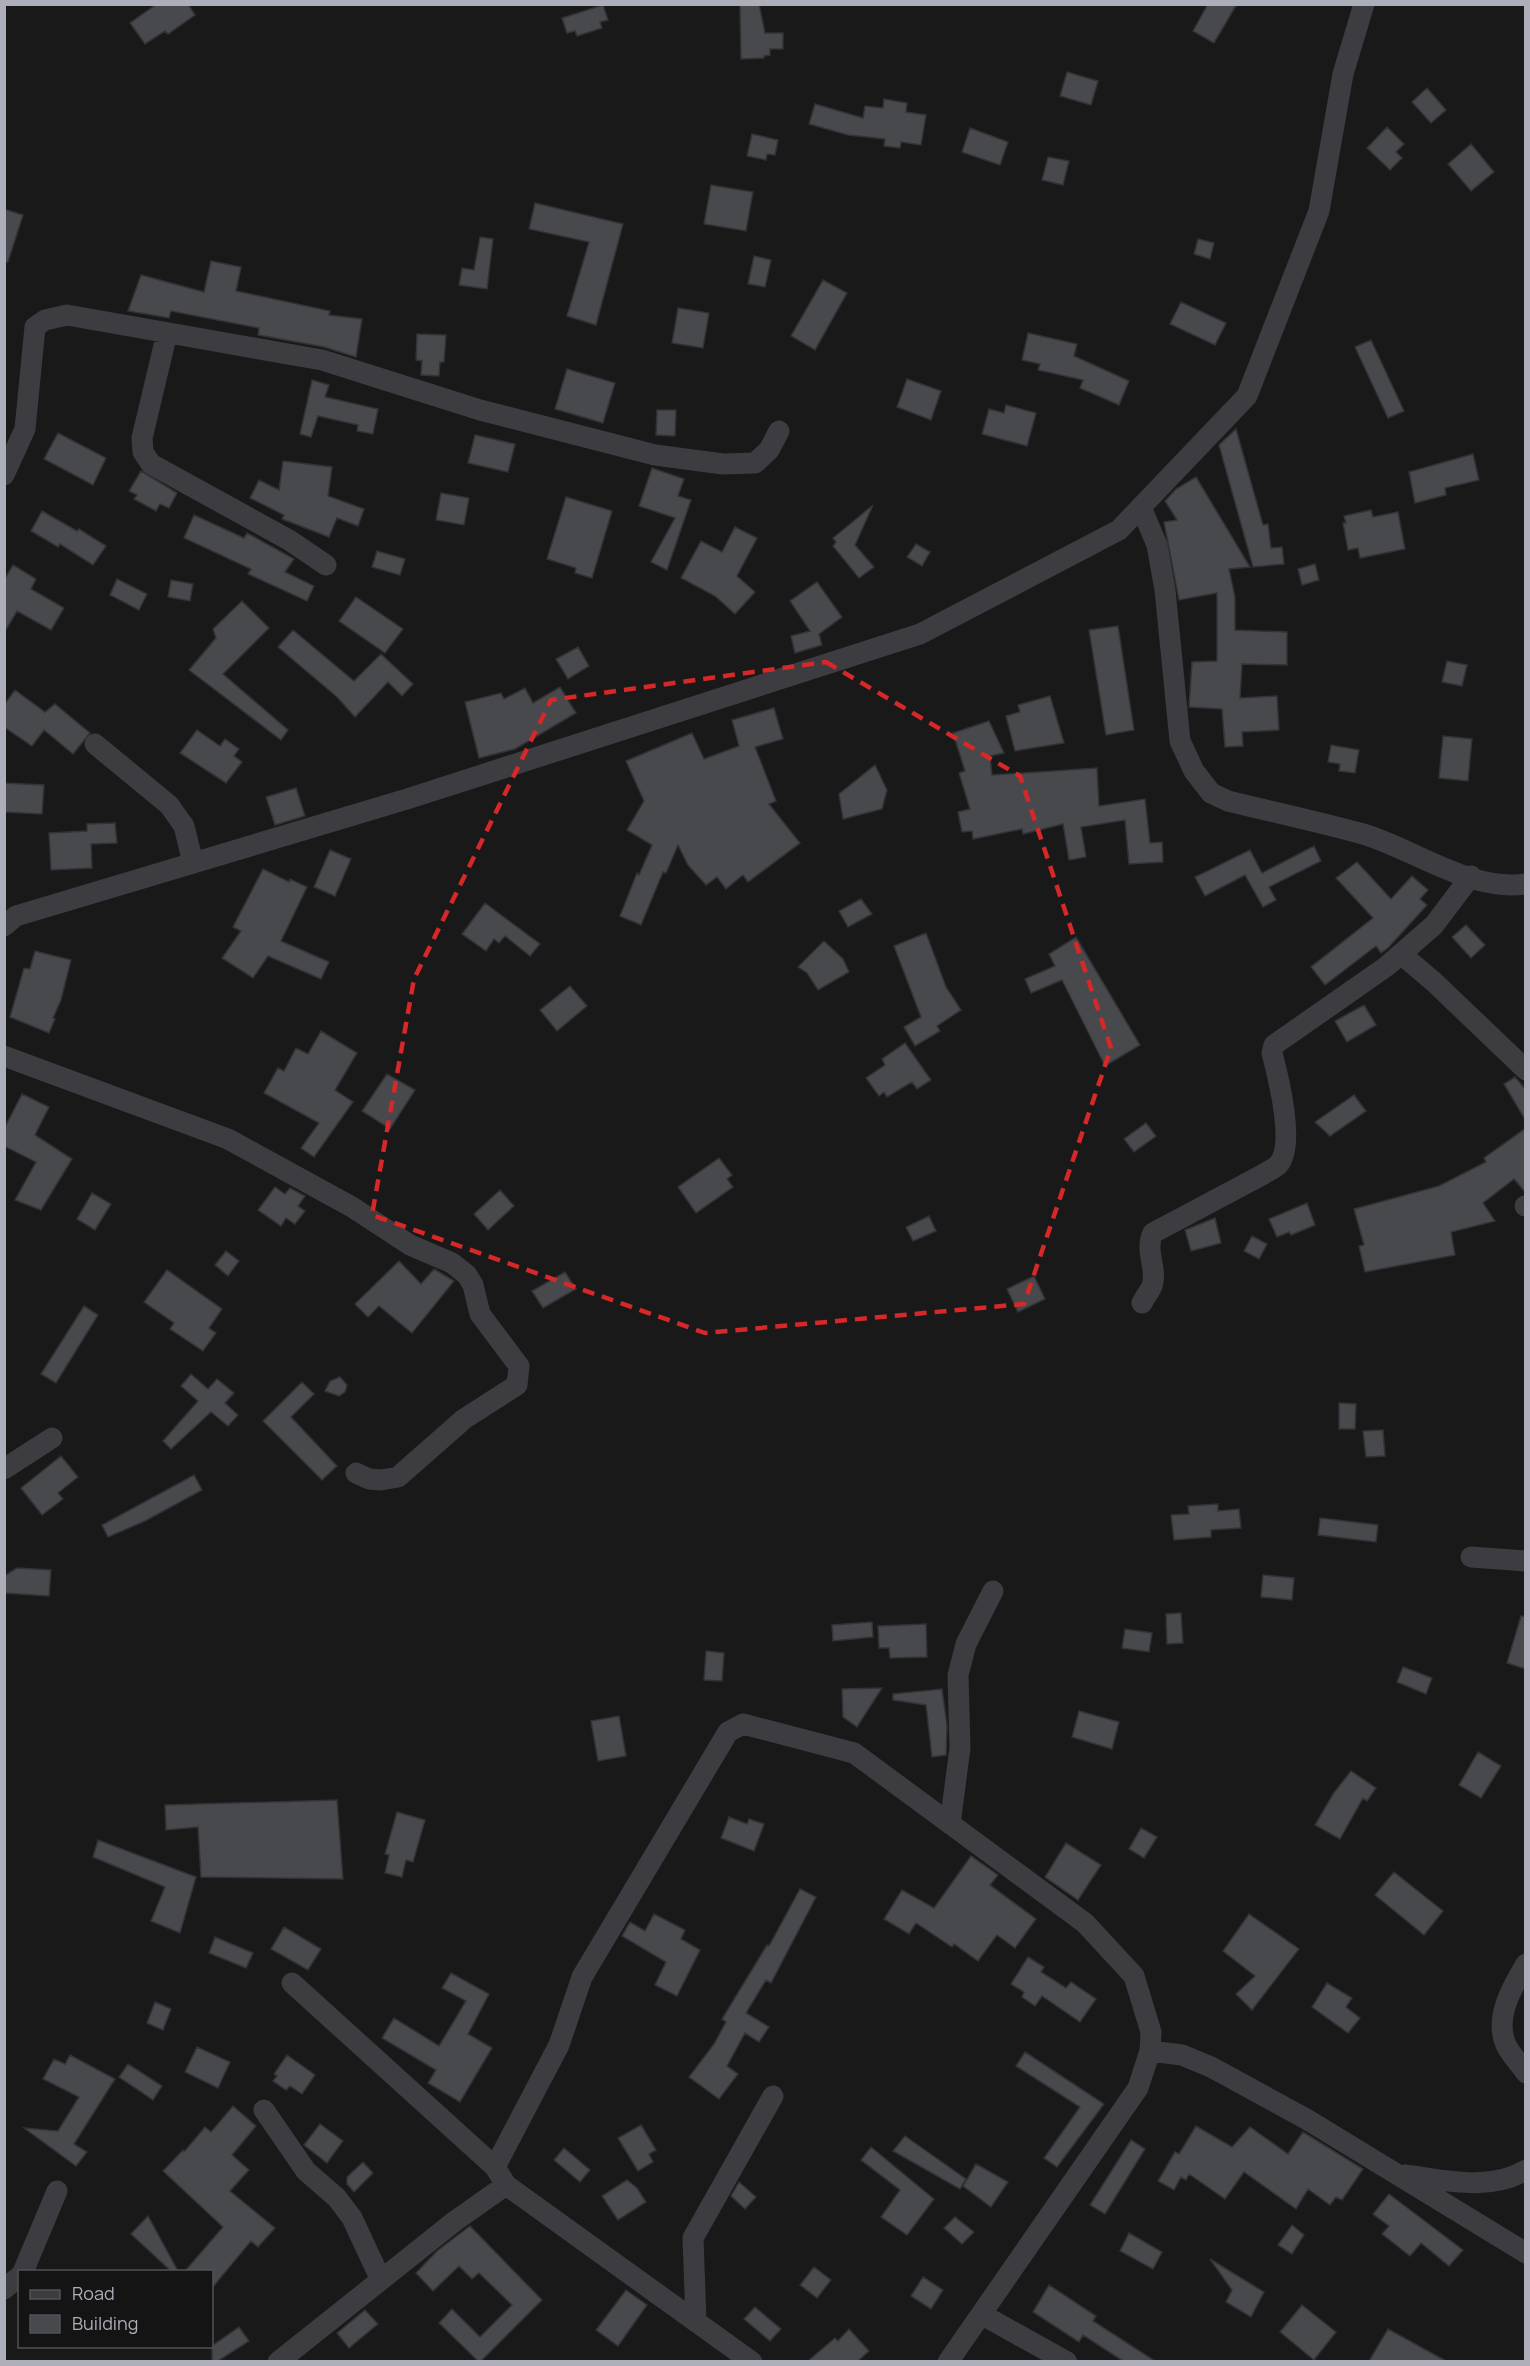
<svg xmlns="http://www.w3.org/2000/svg" width="1530" height="2366" font-family="Manrope,sans-serif">
<style>
.building{fill:#48494d;stroke:#333336;stroke-width:1.5}
.lines{fill:none;stroke-linecap:round;stroke-linejoin:round}
.street{stroke:#3c3c41;stroke-width:21}
.marked{fill:none;stroke:#d62828;stroke-width:4.5;stroke-dasharray:12 8;stroke-linejoin:round}
</style>
<rect width="100%" height="100%" fill="#19191a"/>
<path class="building" d="M 157,4 L 188,4 L 195,15 L 168,34 L 165,31 L 145,44 L 130,23 Z
M 740,4 L 759,4 L 765,33 L 783,33 L 783,49 L 770,49 L 770,55 L 764,56 L 764,58 L 741,59 Z
M 1208,4 L 1237,4 L 1214,43 L 1193,31 Z
M 603,5 L 608,20 L 600,22 L 602,28 L 577,36 L 575,31 L 567,33 L 562,18 Z
M 1067,72 L 1098,81 L 1091,105 L 1060,96 Z
M 1427,88 L 1446,110 L 1431,123 L 1412,102 Z
M 884,99 L 907,103 L 906,112 L 926,115 L 921,145 L 901,142 L 900,148 L 884,146 L 885,139 L 848,135 L 809,124 L 815,104 L 863,118 L 865,106 L 883,108 Z
M 1387,127 L 1404,144 L 1396,152 L 1402,158 L 1390,170 L 1367,148 Z
M 970,128 L 1008,142 L 1000,165 L 962,152 Z
M 752,134 L 778,140 L 775,155 L 767,154 L 766,160 L 747,156 Z
M 1471,144 L 1494,172 L 1471,191 L 1448,164 Z
M 1048,157 L 1069,161 L 1063,185 L 1042,180 Z
M 711,185 L 753,192 L 746,231 L 704,224 Z
M 535,203 L 623,224 L 596,325 L 567,316 L 589,242 L 529,229 Z
M 4,209 L 23,215 L 8,262 L 4,262 Z
M 480,237 L 493,239 L 487,289 L 459,285 L 462,268 L 474,270 Z
M 1198,239 L 1214,243 L 1210,259 L 1194,254 Z
M 754,256 L 771,260 L 765,287 L 748,284 Z
M 211,261 L 241,267 L 236,291 L 330,311 L 329,315 L 362,319 L 356,357 L 324,347 L 258,335 L 259,328 L 171,311 L 169,318 L 128,311 L 141,275 L 204,292 Z
M 823,280 L 847,293 L 815,350 L 791,336 Z
M 1181,302 L 1226,323 L 1215,345 L 1170,324 Z
M 678,308 L 709,313 L 703,348 L 672,343 Z
M 1028,333 L 1077,344 L 1074,356 L 1129,381 L 1119,405 L 1080,388 L 1083,380 L 1038,370 L 1040,364 L 1022,360 Z
M 417,334 L 446,335 L 444,362 L 440,362 L 439,376 L 421,375 L 422,361 L 416,360 Z
M 1371,340 L 1404,411 L 1388,418 L 1355,347 Z
M 567,369 L 615,383 L 603,423 L 555,409 Z
M 907,379 L 941,391 L 931,420 L 897,407 Z
M 312,380 L 329,385 L 325,397 L 378,409 L 373,434 L 357,431 L 358,425 L 318,416 L 311,437 L 300,434 Z
M 1006,405 L 1036,413 L 1027,446 L 982,434 L 989,409 L 1004,413 Z
M 657,410 L 676,410 L 675,436 L 656,435 Z
M 1236,429 L 1263,525 L 1268,524 L 1271,548 L 1282,547 L 1284,564 L 1253,567 L 1219,445 Z
M 58,433 L 106,458 L 93,485 L 44,459 Z
M 475,435 L 515,444 L 508,472 L 468,463 Z
M 1473,454 L 1479,480 L 1445,488 L 1446,495 L 1415,503 L 1409,472 Z
M 283,461 L 332,467 L 328,496 L 364,509 L 358,526 L 337,518 L 329,537 L 282,519 L 284,515 L 250,498 L 259,480 L 279,490 Z
M 652,468 L 684,479 L 678,496 L 691,500 L 667,570 L 651,562 L 675,518 L 639,506 Z
M 141,471 L 177,493 L 169,508 L 160,504 L 156,511 L 134,499 L 137,495 L 129,491 Z
M 1196,477 L 1250,567 L 1229,569 L 1235,597 L 1235,630 L 1287,632 L 1287,665 L 1242,664 L 1240,698 L 1277,696 L 1279,730 L 1242,732 L 1243,746 L 1225,747 L 1222,709 L 1189,707 L 1192,662 L 1217,661 L 1217,593 L 1179,600 L 1164,522 L 1177,520 L 1165,501 L 1176,489 Z
M 441,493 L 469,498 L 464,525 L 436,520 Z
M 566,497 L 612,511 L 592,578 L 575,573 L 576,568 L 547,559 Z
M 873,505 L 855,545 L 874,567 L 859,578 L 833,546 L 836,542 L 833,538 Z
M 1371,510 L 1373,517 L 1398,512 L 1405,549 L 1360,558 L 1358,548 L 1348,550 L 1343,523 L 1346,523 L 1344,516 Z
M 42,511 L 77,531 L 79,529 L 106,546 L 93,565 L 60,544 L 58,547 L 31,531 Z
M 194,515 L 244,538 L 247,533 L 294,559 L 285,572 L 314,586 L 307,601 L 248,574 L 251,569 L 184,538 Z
M 735,527 L 757,538 L 737,576 L 755,592 L 735,614 L 715,596 L 681,578 L 701,541 L 722,552 Z
M 916,544 L 930,552 L 922,566 L 907,557 Z
M 377,551 L 405,559 L 400,575 L 372,567 Z
M 1315,564 L 1319,580 L 1302,585 L 1298,569 Z
M 13,565 L 36,579 L 31,589 L 64,608 L 51,630 L 17,611 L 4,633 L 4,580 Z
M 117,579 L 147,594 L 139,610 L 110,595 Z
M 171,580 L 193,584 L 190,601 L 168,597 Z
M 817,582 L 842,617 L 819,634 L 822,645 L 795,653 L 791,636 L 810,631 L 790,601 Z
M 356,597 L 403,629 L 385,653 L 339,621 Z
M 242,601 L 269,628 L 223,674 L 288,730 L 281,740 L 189,670 L 216,638 L 213,629 Z
M 1118,626 L 1134,730 L 1106,735 L 1089,630 Z
M 293,630 L 354,681 L 381,654 L 413,684 L 402,696 L 388,682 L 355,717 L 337,697 L 278,647 Z
M 578,647 L 589,666 L 568,679 L 556,659 Z
M 1447,661 L 1467,665 L 1462,686 L 1442,682 Z
M 560,687 L 576,713 L 515,749 L 479,758 L 465,702 L 501,693 L 504,699 L 525,688 L 533,703 Z
M 15,690 L 45,712 L 55,704 L 90,733 L 73,754 L 44,730 L 32,746 L 4,727 L 4,705 Z
M 1050,696 L 1064,743 L 1015,751 L 1006,716 L 1020,712 L 1018,705 Z
M 774,708 L 783,739 L 755,747 L 776,801 L 769,804 L 800,843 L 748,882 L 743,875 L 726,889 L 717,877 L 706,885 L 688,865 L 678,845 L 666,873 L 663,872 L 641,925 L 620,916 L 637,873 L 639,875 L 652,845 L 627,830 L 644,801 L 626,761 L 692,733 L 704,759 L 739,746 L 732,720 Z
M 989,721 L 1004,753 L 990,756 L 992,775 L 1097,768 L 1099,806 L 1145,799 L 1150,843 L 1162,842 L 1163,862 L 1129,864 L 1125,820 L 1081,827 L 1086,857 L 1069,860 L 1063,824 L 1023,834 L 1022,829 L 973,839 L 972,831 L 962,832 L 958,812 L 970,809 L 959,773 L 965,771 L 953,733 Z
M 197,730 L 220,746 L 225,739 L 239,749 L 234,756 L 242,762 L 226,783 L 180,753 Z
M 1443,736 L 1472,739 L 1468,781 L 1439,778 Z
M 1331,745 L 1359,750 L 1355,773 L 1339,771 L 1340,764 L 1328,762 Z
M 875,765 L 887,790 L 882,809 L 843,819 L 839,794 Z
M 4,783 L 44,785 L 42,814 L 4,812 Z
M 296,788 L 305,816 L 275,825 L 266,797 Z
M 115,823 L 117,843 L 91,844 L 92,868 L 51,870 L 49,833 L 87,831 L 87,824 Z
M 1314,846 L 1321,861 L 1269,887 L 1276,900 L 1263,907 L 1245,875 L 1205,896 L 1195,877 L 1250,850 L 1262,873 Z
M 330,850 L 351,859 L 335,896 L 314,887 Z
M 1357,862 L 1391,899 L 1412,876 L 1428,890 L 1420,899 L 1427,905 L 1388,948 L 1381,953 L 1376,946 L 1325,985 L 1311,967 L 1373,918 L 1336,878 Z
M 263,869 L 289,882 L 290,879 L 307,887 L 281,941 L 329,962 L 321,979 L 268,956 L 253,978 L 222,958 L 241,931 L 233,927 Z
M 861,899 L 872,914 L 848,927 L 839,911 Z
M 485,903 L 540,944 L 530,956 L 505,936 L 499,943 L 494,939 L 486,951 L 462,934 Z
M 1466,925 L 1485,945 L 1471,958 L 1452,937 Z
M 926,933 L 946,987 L 961,1010 L 937,1026 L 940,1031 L 915,1046 L 904,1027 L 921,1017 L 894,946 Z
M 1076,937 L 1140,1045 L 1105,1066 L 1062,980 L 1031,993 L 1025,979 L 1055,966 L 1049,954 Z
M 824,941 L 843,959 L 849,972 L 818,990 L 807,973 L 798,967 Z
M 35,951 L 71,960 L 61,1000 L 53,1018 L 55,1019 L 49,1033 L 10,1017 L 24,968 L 30,969 Z
M 570,986 L 587,1006 L 557,1031 L 540,1010 Z
M 1364,1005 L 1376,1025 L 1347,1042 L 1335,1021 Z
M 321,1031 L 357,1053 L 335,1090 L 353,1102 L 314,1157 L 301,1148 L 319,1123 L 264,1093 L 278,1068 L 284,1071 L 296,1048 L 308,1054 Z
M 905,1043 L 931,1080 L 917,1089 L 912,1082 L 887,1097 L 884,1092 L 879,1096 L 866,1078 L 885,1065 L 882,1059 Z
M 387,1074 L 415,1090 L 390,1129 L 362,1111 Z
M 1515,1077 L 1526,1090 L 1526,1121 L 1504,1084 Z
M 22,1094 L 49,1107 L 35,1135 L 72,1159 L 41,1210 L 15,1200 L 36,1162 L 4,1146 L 4,1129 Z
M 1354,1095 L 1366,1111 L 1330,1136 L 1315,1122 Z
M 1146,1123 L 1156,1136 L 1134,1152 L 1124,1139 Z
M 1526,1128 L 1526,1193 L 1514,1179 L 1483,1203 L 1495,1221 L 1451,1232 L 1455,1255 L 1365,1272 L 1359,1246 L 1364,1245 L 1354,1209 L 1439,1186 L 1486,1162 L 1484,1158 Z
M 719,1158 L 732,1175 L 727,1179 L 733,1187 L 696,1213 L 678,1187 Z
M 275,1187 L 285,1194 L 290,1188 L 305,1196 L 298,1206 L 305,1211 L 295,1224 L 286,1218 L 281,1226 L 258,1210 Z
M 500,1190 L 514,1206 L 488,1230 L 474,1214 Z
M 92,1193 L 111,1204 L 95,1230 L 77,1219 Z
M 1307,1203 L 1315,1225 L 1291,1235 L 1289,1232 L 1277,1237 L 1269,1219 Z
M 929,1216 L 936,1231 L 913,1241 L 906,1227 Z
M 1215,1218 L 1221,1243 L 1191,1251 L 1185,1230 Z
M 1252,1236 L 1267,1244 L 1259,1259 L 1244,1251 Z
M 226,1251 L 239,1261 L 228,1276 L 215,1265 Z
M 399,1261 L 421,1284 L 434,1269 L 454,1281 L 412,1333 L 379,1306 L 368,1317 L 355,1304 Z
M 167,1270 L 222,1309 L 209,1328 L 216,1333 L 203,1351 L 170,1329 L 174,1323 L 144,1302 Z
M 565,1272 L 576,1289 L 543,1308 L 532,1291 Z
M 1034,1276 L 1045,1299 L 1018,1312 L 1007,1289 Z
M 84,1306 L 98,1315 L 56,1383 L 41,1374 Z
M 191,1374 L 208,1389 L 217,1379 L 234,1393 L 225,1403 L 238,1415 L 228,1426 L 211,1412 L 171,1449 L 163,1441 L 198,1401 L 181,1386 Z
M 340,1377 L 347,1385 L 345,1392 L 339,1396 L 325,1391 L 330,1381 Z
M 302,1382 L 314,1394 L 291,1417 L 337,1466 L 322,1480 L 263,1421 Z
M 1339,1403 L 1356,1404 L 1355,1429 L 1339,1429 Z
M 1383,1430 L 1385,1456 L 1366,1457 L 1363,1431 Z
M 61,1456 L 78,1477 L 58,1493 L 63,1499 L 42,1515 L 21,1488 Z
M 194,1475 L 202,1490 L 145,1521 L 108,1537 L 102,1525 Z
M 1218,1504 L 1218,1511 L 1239,1509 L 1241,1528 L 1211,1530 L 1211,1537 L 1174,1540 L 1171,1515 L 1189,1514 L 1188,1506 Z
M 1320,1518 L 1378,1525 L 1376,1542 L 1318,1535 Z
M 17,1568 L 51,1570 L 49,1596 L 4,1593 L 4,1576 Z
M 1263,1575 L 1294,1578 L 1292,1600 L 1261,1597 Z
M 1181,1613 L 1183,1643 L 1167,1644 L 1166,1614 Z
M 1521,1616 L 1526,1617 L 1526,1669 L 1507,1663 Z
M 872,1622 L 873,1637 L 833,1641 L 832,1625 Z
M 926,1624 L 927,1657 L 890,1658 L 889,1648 L 879,1648 L 878,1626 Z
M 1125,1629 L 1152,1633 L 1149,1652 L 1122,1648 Z
M 706,1651 L 724,1653 L 722,1681 L 704,1680 Z
M 1403,1667 L 1432,1678 L 1426,1694 L 1397,1682 Z
M 882,1688 L 857,1727 L 843,1717 L 842,1689 Z
M 942,1689 L 947,1726 L 946,1755 L 932,1757 L 926,1705 L 893,1700 L 893,1694 Z
M 1079,1711 L 1119,1722 L 1112,1749 L 1072,1737 Z
M 619,1716 L 626,1756 L 598,1761 L 591,1721 Z
M 1478,1752 L 1501,1766 L 1481,1798 L 1459,1785 Z
M 1351,1771 L 1376,1788 L 1367,1801 L 1363,1798 L 1340,1839 L 1315,1825 L 1333,1794 Z
M 337,1800 L 343,1879 L 201,1877 L 198,1827 L 166,1830 L 165,1805 Z
M 397,1812 L 425,1820 L 413,1862 L 406,1860 L 402,1877 L 385,1873 L 389,1855 L 385,1854 Z
M 729,1817 L 747,1824 L 749,1819 L 764,1824 L 754,1851 L 721,1838 Z
M 1141,1828 L 1157,1837 L 1144,1858 L 1129,1849 Z
M 98,1840 L 196,1877 L 180,1933 L 151,1921 L 165,1887 L 93,1857 Z
M 1066,1843 L 1101,1865 L 1078,1900 L 1045,1877 Z
M 971,1856 L 998,1875 L 990,1885 L 1036,1919 L 1015,1948 L 997,1935 L 978,1961 L 954,1944 L 952,1947 L 916,1923 L 909,1934 L 884,1919 L 902,1890 L 934,1908 Z
M 1394,1872 L 1443,1911 L 1424,1935 L 1375,1895 Z
M 800,1889 L 816,1897 L 771,1983 L 766,1980 L 746,2013 L 769,2027 L 759,2042 L 745,2033 L 727,2066 L 738,2074 L 719,2099 L 689,2077 L 714,2044 L 726,2022 L 722,2019 L 767,1945 L 769,1946 Z
M 654,1914 L 685,1930 L 681,1939 L 700,1950 L 677,1996 L 655,1985 L 666,1962 L 622,1936 L 630,1922 L 645,1931 Z
M 1249,1914 L 1299,1949 L 1252,2010 L 1236,1994 L 1255,1976 L 1223,1951 Z
M 284,1927 L 321,1949 L 308,1970 L 271,1949 Z
M 215,1937 L 253,1953 L 246,1968 L 209,1953 Z
M 1028,1957 L 1044,1967 L 1041,1972 L 1066,1988 L 1071,1982 L 1096,1999 L 1080,2022 L 1042,1996 L 1035,2006 L 1022,1997 L 1024,1992 L 1011,1984 Z
M 451,1973 L 489,1994 L 468,2034 L 492,2048 L 460,2102 L 428,2083 L 436,2070 L 382,2038 L 394,2018 L 439,2046 L 466,2001 L 442,1988 Z
M 1327,1983 L 1352,1998 L 1346,2007 L 1360,2018 L 1348,2033 L 1312,2007 Z
M 155,2002 L 171,2009 L 163,2030 L 147,2023 Z
M 197,2047 L 230,2062 L 218,2088 L 185,2072 Z
M 1025,2052 L 1104,2104 L 1057,2167 L 1044,2158 L 1080,2107 L 1016,2066 Z
M 70,2055 L 115,2079 L 74,2144 L 87,2152 L 76,2166 L 24,2128 L 58,2131 L 79,2097 L 43,2079 L 54,2059 L 65,2064 Z
M 287,2055 L 315,2075 L 302,2094 L 290,2086 L 286,2090 L 273,2081 L 277,2076 L 274,2074 Z
M 128,2064 L 162,2086 L 153,2100 L 119,2077 Z
M 233,2106 L 256,2126 L 232,2155 L 249,2170 L 230,2191 L 275,2228 L 258,2247 L 251,2241 L 212,2288 L 212,2271 L 185,2271 L 223,2227 L 163,2171 L 183,2150 L 184,2152 L 205,2127 L 211,2132 Z
M 320,2124 L 343,2141 L 327,2163 L 304,2145 Z
M 641,2125 L 656,2150 L 649,2154 L 653,2162 L 638,2171 L 618,2138 Z
M 1196,2126 L 1232,2147 L 1250,2127 L 1288,2154 L 1303,2132 L 1363,2169 L 1342,2200 L 1336,2197 L 1330,2205 L 1308,2189 L 1296,2209 L 1244,2172 L 1225,2199 L 1189,2174 L 1186,2180 L 1181,2177 L 1174,2190 L 1158,2181 L 1175,2152 L 1179,2154 Z
M 905,2136 L 966,2179 L 960,2189 L 893,2151 Z
M 1131,2140 L 1145,2149 L 1105,2214 L 1090,2205 Z
M 871,2147 L 934,2199 L 907,2235 L 881,2217 L 900,2190 L 861,2160 Z
M 564,2148 L 590,2170 L 580,2182 L 554,2160 Z
M 363,2162 L 373,2173 L 354,2192 L 347,2184 L 347,2177 Z
M 976,2164 L 1008,2182 L 991,2207 L 963,2186 Z
M 627,2180 L 637,2188 L 646,2202 L 618,2220 L 602,2196 Z
M 739,2182 L 756,2197 L 745,2209 L 731,2196 Z
M 1389,2194 L 1463,2250 L 1449,2266 L 1421,2243 L 1410,2256 L 1382,2234 L 1389,2226 L 1373,2214 Z
M 148,2216 L 178,2271 L 171,2271 L 131,2234 Z
M 955,2217 L 974,2232 L 962,2244 L 944,2228 Z
M 1292,2225 L 1304,2235 L 1292,2254 L 1278,2245 Z
M 470,2226 L 542,2300 L 481,2361 L 478,2361 L 439,2323 L 452,2309 L 480,2337 L 512,2305 L 479,2273 L 472,2279 L 459,2266 L 433,2291 L 416,2273 L 437,2251 Z
M 1129,2233 L 1162,2252 L 1153,2269 L 1120,2251 Z
M 1210,2259 L 1264,2292 L 1251,2317 L 1226,2302 L 1232,2290 Z
M 814,2267 L 831,2280 L 817,2298 L 800,2285 Z
M 923,2277 L 943,2290 L 931,2309 L 911,2296 Z
M 1049,2285 L 1096,2316 L 1093,2321 L 1155,2361 L 1123,2361 L 1083,2335 L 1079,2342 L 1033,2312 Z
M 626,2290 L 647,2305 L 618,2346 L 596,2330 Z
M 1302,2305 L 1336,2332 L 1314,2360 L 1280,2332 Z
M 755,2307 L 781,2329 L 770,2341 L 744,2319 Z
M 365,2310 L 378,2324 L 349,2348 L 337,2333 Z
M 239,2327 L 249,2341 L 218,2361 L 212,2361 L 212,2346 Z
M 849,2329 L 869,2351 L 858,2361 L 808,2361 L 835,2338 L 838,2341 Z
M 1388,2329 L 1446,2361 L 1369,2361 Z"/>
<g class="lines">
<path class="street" d="M 167,333 L 142,438 L 143,452 L 151,464 L 289,540 L 326,565
M 4,475 L 25,429 L 35,327 L 45,320 L 67,315 L 322,360 L 480,410 L 655,455 L 723,464 L 755,463 L 769,450 L 779,431
M 1141,507 L 1157,545 L 1165,590 L 1180,741 L 1194,771 L 1211,793 L 1228,801 C 1273,812 1319,822 1363,834 C 1414,849 1470,892 1526,884
M 95,744 L 169,805 L 184,826 L 193,863
M 4,926 L 16,916 L 407,799 L 920,634 L 1119,530 L 1247,396 L 1319,211 L 1343,74 L 1364,4
M 1401,954 L 1434,982 L 1526,1070
M 4,1056 L 228,1139 L 352,1207 L 410,1245 L 452,1263 L 467,1275 L 473,1285 L 480,1314 L 519,1366 L 517,1385 L 464,1419 L 398,1477 L 381,1480 L 369,1479 L 356,1473
M 1525,1206 L 1526,1206
M 1142,1303 C 1145,1297 1150,1291 1152,1286 C 1158,1268 1144,1251 1153,1233 L 1262,1175 C 1266,1172 1274,1169 1278,1165 C 1296,1146 1278,1076 1272,1053 L 1274,1045 L 1387,966 L 1434,925 L 1471,876
M 4,1469 L 52,1438
M 1471,1557 L 1526,1561
M 950,1824 L 960,1748 L 958,1675 L 966,1644 L 993,1591
M 1526,1964 C 1512,1987 1494,2018 1506,2045 C 1511,2055 1520,2064 1526,2073
M 292,1983 L 495,2167
M 1150,2051 L 1182,2055 L 1211,2067 L 1308,2120 L 1526,2253
M 264,2110 L 306,2171 L 337,2198 L 352,2218 L 381,2280
M 1405,2175 C 1444,2180 1489,2192 1526,2170
M 506,2185 L 495,2167 L 559,2045 L 582,1977 L 728,1732 L 743,1724 L 854,1753 L 1085,1923 L 1134,1976 L 1151,2032 L 1150,2051 L 1138,2088 L 948,2362
M 23,2272 L 57,2191
M 4,2289 L 20,2276
M 981,2314 L 1067,2362
M 696,2322 L 693,2238 L 773,2096
M 278,2362 L 455,2221 L 506,2185 L 752,2362"/>
</g>
<path class="marked" d="M 826,662 L 1020,776 L 1111,1048 L 1024,1304 L 705,1333 L 372,1215 L 414,979 L 551,700 Z"/>
<rect width="1530" height="2366" fill="none" stroke="#acaeb9" stroke-width="12"/>
<rect x="18" y="2270" width="195" height="78" fill="#141415" stroke="#515257" stroke-width="1.5"/>
<rect x="30" y="2290" width="30" height="9" fill="#3c3c41" stroke="#515257" stroke-width="1.5"/>
<text x="72" y="2300" font-size="18" fill="#acaeb9">Road</text>
<rect x="30" y="2315" width="30" height="18" fill="#48494d" stroke="#515257" stroke-width="1.5"/>
<text x="72" y="2330" font-size="18" fill="#acaeb9">Building</text>
</svg>
